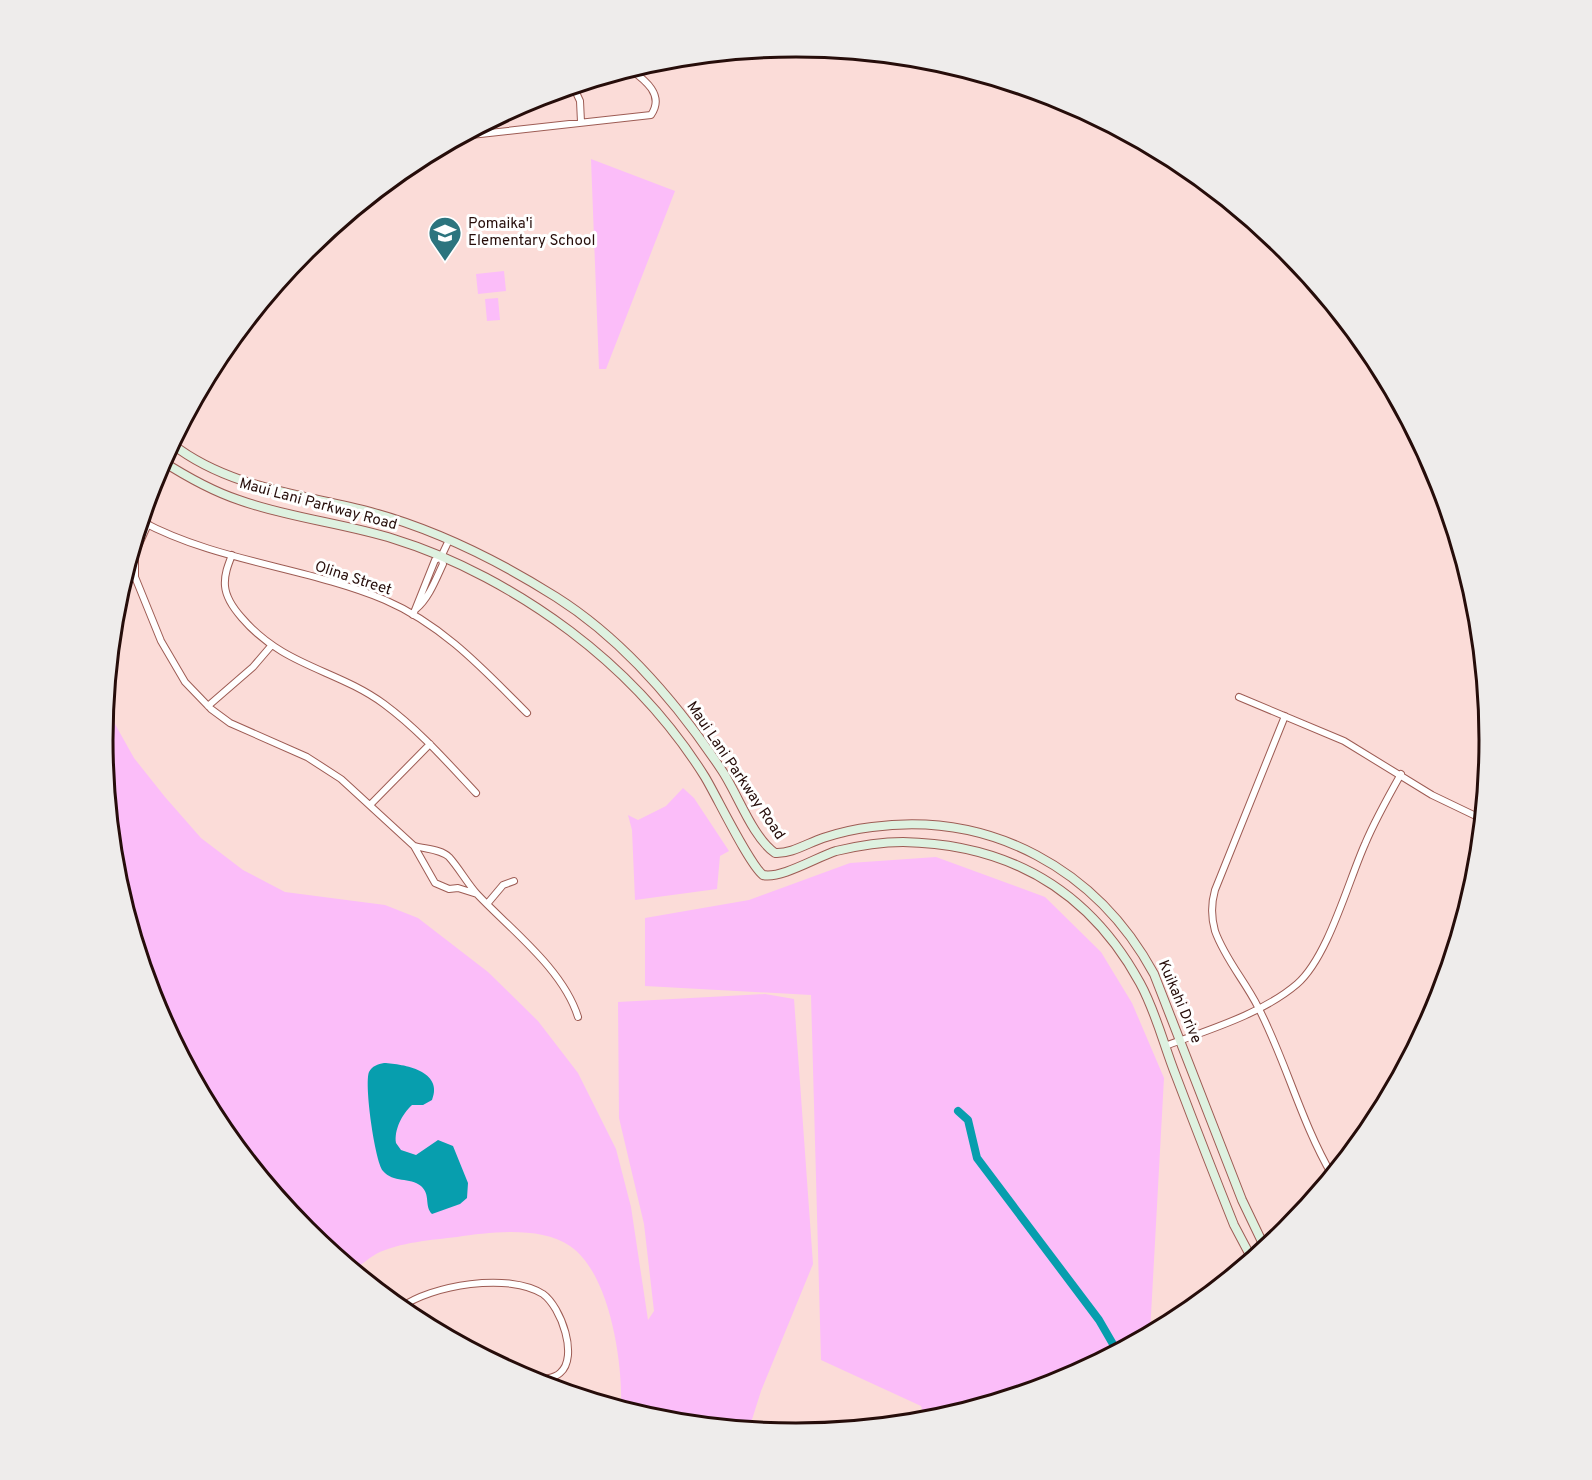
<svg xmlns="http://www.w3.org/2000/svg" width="1592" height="1480" font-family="Overpass,sans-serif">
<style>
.green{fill:#fbbdf9}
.water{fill:#079eae}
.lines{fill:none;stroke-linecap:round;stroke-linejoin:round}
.canal{stroke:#079eae;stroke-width:8}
.street-casing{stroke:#9d5c54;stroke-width:8}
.secondary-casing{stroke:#9d5c54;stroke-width:10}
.street{stroke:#fff;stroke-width:6}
.secondary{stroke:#def1e0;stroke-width:8}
.labels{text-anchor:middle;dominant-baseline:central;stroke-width:6;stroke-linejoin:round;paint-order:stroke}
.poi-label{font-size:15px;fill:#260d0a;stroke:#fff;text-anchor:start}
.street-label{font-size:15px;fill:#260d0a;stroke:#fff}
.rim{fill:none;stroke:#260d0a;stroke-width:3}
</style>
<rect width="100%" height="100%" fill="#fbdcd8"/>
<path class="green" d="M 591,159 L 675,191 L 606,369 L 599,369 Z
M 504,271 L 506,291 L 478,294 L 476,274 Z
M 498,298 L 500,320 L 487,321 L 485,299 Z
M 106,708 L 134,758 L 165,797 L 201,838 L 243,870 L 285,892 L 385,905 L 418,918 L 488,972 L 538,1021 L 578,1073 L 616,1149 L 631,1207 L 648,1320 L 654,1311 L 644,1224 L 619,1118 L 618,1002 L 765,994 L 794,999 L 813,1264 L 761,1391 L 749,1429 L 660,1420 L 621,1408 C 623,1363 610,1273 570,1246 C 540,1226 491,1232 457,1237 C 432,1240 400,1242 376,1254 C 369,1258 361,1265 354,1270 L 305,1230 L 219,1125 L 155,1005 L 116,875 L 103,740 Z
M 683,788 L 694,798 L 729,851 L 720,856 L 717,889 L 635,900 L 632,830 L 628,815 L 638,820 L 666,806 Z
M 936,857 L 1045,897 L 1101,952 L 1132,1003 L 1164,1078 L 1150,1333 L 1061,1381 L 926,1421 L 921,1406 L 821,1360 L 811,995 L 645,986 L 645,918 L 749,900 L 850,863 Z"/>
<path class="water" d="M 384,1063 C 404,1064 444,1071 432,1100 L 423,1105 L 412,1105 C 402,1114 394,1130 396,1143 L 401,1150 L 416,1155 L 438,1140 L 453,1146 L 468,1183 L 467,1198 L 460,1204 L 432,1214 C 424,1206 431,1195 421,1186 C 410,1177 393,1183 383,1171 C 375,1161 364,1084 369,1072 C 372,1066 378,1064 384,1063 Z"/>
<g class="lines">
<path class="canal" d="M 958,1111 L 968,1120 L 977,1158 L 1099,1320 L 1117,1351"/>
<defs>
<path id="street" d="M 573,86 L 580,101 L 581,122
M 462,136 L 651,115 C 665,95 645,80 630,69
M 141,521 C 217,562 306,567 385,600 C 443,625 484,670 527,713
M 148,524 L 135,553 L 135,577 L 161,641 L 185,682 L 211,709 L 230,723 L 307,757 L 341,779 L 414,846 L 435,883 L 449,889 L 458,888 L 477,894
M 232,555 C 228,565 224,575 225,586 C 226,598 234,609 242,618 C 284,667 336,669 384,704 C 419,730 447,762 476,793
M 416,609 C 429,598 436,579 443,564 L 441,557
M 413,615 L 435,560 L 441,557 L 449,540
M 1239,697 L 1344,741 L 1432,795 L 1482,819
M 208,706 L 253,667 L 271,646
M 1285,716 L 1215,890 C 1211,904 1211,917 1215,931 C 1225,959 1245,981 1258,1007 C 1286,1061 1301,1122 1332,1175
M 370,805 L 430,744
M 415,846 C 425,849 441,849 449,857 C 459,868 467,883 477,894 C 511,930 563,969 578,1017
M 487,904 L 503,885 L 514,881
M 1165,1046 C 1208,1030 1262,1014 1297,984 C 1328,957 1348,882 1365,844 C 1375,820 1388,797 1401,774
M 400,1308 C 431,1285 509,1272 543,1294 C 561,1307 579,1357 560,1373 C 552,1380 538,1379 528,1380"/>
<path id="secondary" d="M 172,444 C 230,489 303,494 371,512 C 437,530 499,561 556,597 C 624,640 677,703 721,769 C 737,792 752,837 775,853 C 791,854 808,843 823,838 C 838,833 855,829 872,827 C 991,811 1097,869 1154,974 L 1242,1200 L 1265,1248
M 162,461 C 187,477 212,491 239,500 C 289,518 343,523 394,539 C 456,558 518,592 570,631 C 623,671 670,721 705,777 C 717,797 749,864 763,875 C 781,879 817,857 836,851 C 857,846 881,842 903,842 C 1009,844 1089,890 1140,983 C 1156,1012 1164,1046 1176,1076 C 1195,1126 1214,1175 1234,1225 L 1252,1259"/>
</defs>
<use href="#street" class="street-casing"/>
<use href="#secondary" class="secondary-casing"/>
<use href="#street" class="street"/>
<use href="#secondary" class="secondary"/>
</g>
<defs>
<symbol id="school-pin" viewBox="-11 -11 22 30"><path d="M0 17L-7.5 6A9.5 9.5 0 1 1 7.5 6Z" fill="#2c747e" stroke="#fff"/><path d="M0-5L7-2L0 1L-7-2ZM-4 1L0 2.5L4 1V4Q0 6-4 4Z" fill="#fff"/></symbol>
</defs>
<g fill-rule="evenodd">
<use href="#school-pin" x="426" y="214" width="38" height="52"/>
</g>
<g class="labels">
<g class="poi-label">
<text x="468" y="224">Pomaika'i<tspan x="468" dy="17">Elementary School</tspan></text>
</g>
<g class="street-label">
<text transform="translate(318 505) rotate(15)">Maui Lani Parkway Road</text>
<text transform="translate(353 579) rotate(18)">Olina Street</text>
<text transform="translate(735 771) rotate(56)">Maui Lani Parkway Road</text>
<text transform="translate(1179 1002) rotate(67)">Kuikahi Drive</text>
</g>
</g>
<path d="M0 0H1592V1480H0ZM113 740a683 683 0 1 1 1366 0a683 683 0 1 1-1366 0Z" fill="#eeeceb" fill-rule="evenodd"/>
<path class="rim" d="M113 740a683 683 0 1 1 1366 0a683 683 0 1 1-1366 0Z"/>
</svg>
